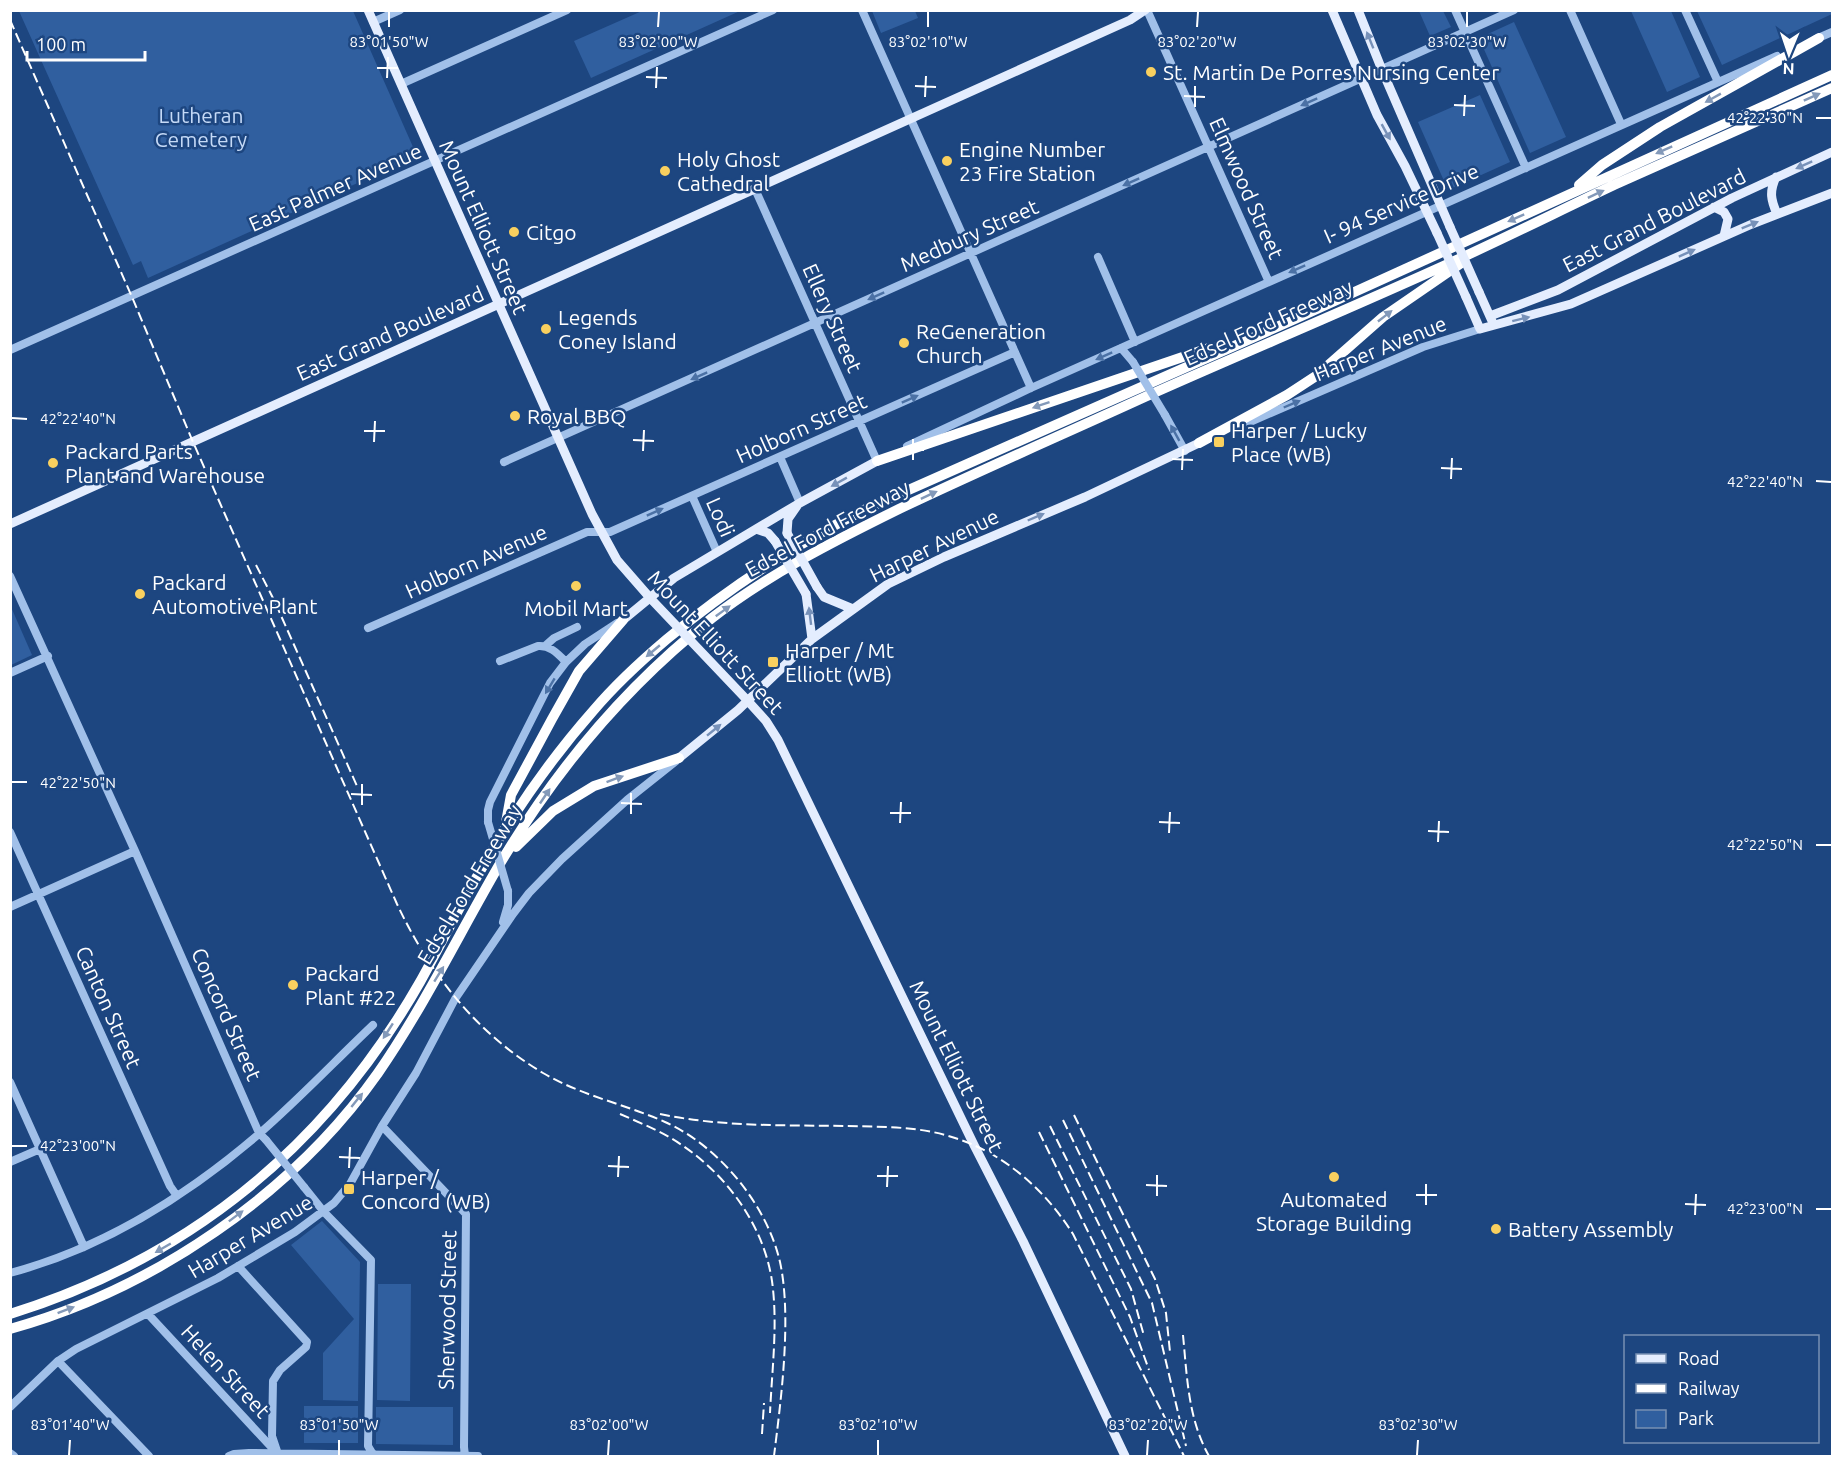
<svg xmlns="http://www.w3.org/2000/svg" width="1843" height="1467" font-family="Ubuntu,sans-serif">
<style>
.green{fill:#305f9f}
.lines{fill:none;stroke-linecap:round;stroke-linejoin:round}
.minor{stroke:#a1c0e9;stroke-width:8}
.major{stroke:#e4edfe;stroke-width:9}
.highway{stroke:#fff;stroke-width:10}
.rail{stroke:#fff;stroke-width:2;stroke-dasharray:10 4.5;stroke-linecap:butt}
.minor-bridge{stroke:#a1c0e9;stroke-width:8}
.major-bridge{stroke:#e4edfe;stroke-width:9}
.oneway{fill:#7791b9}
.oneway2{fill:#8399b9}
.oneway3{fill:#4b71a5}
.ticks{fill:none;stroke:#fff;stroke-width:2}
.poi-dot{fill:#f9d05f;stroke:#1d4680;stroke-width:2}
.labels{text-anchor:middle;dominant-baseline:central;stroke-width:5;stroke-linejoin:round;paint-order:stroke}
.poi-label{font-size:21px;fill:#fff;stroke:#1d4680;text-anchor:start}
.park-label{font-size:21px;fill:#c5daf7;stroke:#1d4680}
.street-label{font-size:21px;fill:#fff;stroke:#1d4680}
.ticks-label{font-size:15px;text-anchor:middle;fill:#fff;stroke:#1d4680;stroke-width:5;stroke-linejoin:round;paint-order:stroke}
</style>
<rect width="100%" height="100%" fill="#1d4680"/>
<path class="green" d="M 1832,10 L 1832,14 L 1722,65 L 1697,11 Z
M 19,11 L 353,11 L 417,156 L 148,278 L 141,261 L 133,265 Z
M 642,11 L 642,10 L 740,11 L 591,78 L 574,41 Z
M 872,11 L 915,11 L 918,18 L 881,33 Z
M 1419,11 L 1443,11 L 1451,27 L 1430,36 Z
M 1631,11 L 1671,11 L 1700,77 L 1667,92 Z
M 1514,22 L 1566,137 L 1530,153 L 1479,38 Z
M 1480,95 L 1510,162 L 1448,190 L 1418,122 Z
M 11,607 L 32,655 L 11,665 L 10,665 Z
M 322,1221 L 360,1262 L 358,1401 L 323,1400 L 323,1353 L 354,1319 L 291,1245 Z
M 378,1284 L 411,1284 L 410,1401 L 377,1400 Z
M 304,1406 L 358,1406 L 358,1443 L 304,1443 Z
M 376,1407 L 453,1407 L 453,1445 L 376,1444 Z"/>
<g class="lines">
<path class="minor" d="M 862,10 L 1031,388
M 1147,10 L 1269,282
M 1455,10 L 1526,168
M 1570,10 L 1621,124
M 1685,10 L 1718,82
M 373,22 L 400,10
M 1816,39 L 1832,32
M 401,84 L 567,10
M 755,189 L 877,461 L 880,460
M 1098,257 L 1135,342
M 1121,348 L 1133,362
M 10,350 L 773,10
M 1165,415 L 1185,451
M 1234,429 L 1423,347 L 1480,329
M 907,446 L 1031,388 L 1777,56
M 780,457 L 800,503
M 504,462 L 1514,10
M 692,496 L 717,552
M 10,576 L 135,851 L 259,1133 L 266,1140
M 368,628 L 587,532 L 610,532 L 1015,352
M 545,646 L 554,638 L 577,627
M 500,661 L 538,646 C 550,645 558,654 566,662
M 10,673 L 48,656
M 488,822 L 488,810 L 490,802 L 550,683 L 566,662 L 585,644 L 617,623
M 10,832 L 170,1186 L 177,1196
M 10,907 L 135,851
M 503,922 L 508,905 L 508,891
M 10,1082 L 84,1247
M 382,1126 L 466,1214 L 464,1447 L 465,1456
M 10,1162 L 40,1149
M 304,1187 L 324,1212 L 371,1260 L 368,1446 L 374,1456
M 238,1266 L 307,1342 L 306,1347 L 280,1370 L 273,1381 L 272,1436 L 278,1454
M 10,1273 C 103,1248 188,1195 260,1133 C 299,1099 335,1061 373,1025
M 148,1314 L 275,1451
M 58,1361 L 149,1456
M 10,1407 L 58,1361 L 76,1349 L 218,1278 L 295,1232 L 334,1203 L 350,1184 L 382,1126 L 416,1073 L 455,999 L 513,914 L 529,893 L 562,859 L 627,800 L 676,761
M 10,1453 L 14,1456
M 229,1456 L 234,1454 L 249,1453 L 478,1456"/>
<path class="major" d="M 368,10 L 592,514 L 617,560 L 651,599
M 1332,10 L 1377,115 L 1405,166 L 1437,233
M 1358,10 L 1382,70 L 1450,227
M 1776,177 C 1769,192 1771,200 1777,214
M 1714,207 L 1724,212 L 1728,219 L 1724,236
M 1479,292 L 1492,321
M 1466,297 L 1480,329 L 1571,304 L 1752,224 L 1832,193
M 1490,316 L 1558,290 L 1732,198 L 1832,152
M 10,524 L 1130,20 L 1145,10
M 756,529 L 768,533 L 775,541
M 787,533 L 788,519 L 797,506
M 817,587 L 824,597 L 853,609
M 806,594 L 812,639
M 623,620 L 674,578 L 798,504 L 877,461
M 747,700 L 766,721 L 778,740 L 974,1145 L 1023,1241 L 1125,1456
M 679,758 L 738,710 L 812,639 L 888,584 L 944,557 L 1085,497 L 1199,443"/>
<path class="highway" d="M 1579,185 L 1602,165 L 1660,127 L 1819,38
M 1199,443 L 1287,395 L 1316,376 L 1383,317 L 1460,264
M 877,461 L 1212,347
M 505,828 L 511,795 L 552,719 L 579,671 L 623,620
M 516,847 L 553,811 L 594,786 L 679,758
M 10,1314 C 190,1258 327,1145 420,982 C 439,948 456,913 475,880 C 508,821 548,762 593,711 C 615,685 641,661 667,639 C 732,585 795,544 870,507 L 1295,319 L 1832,75
M 10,1329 C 153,1289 292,1195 378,1073 C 423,1008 458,936 498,867 C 554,772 626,686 712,618 C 769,574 834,541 899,509 C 981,470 1064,434 1147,396 C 1248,351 1349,309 1450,263 C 1505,238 1559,211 1614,185 C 1687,152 1760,120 1832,88"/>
<path class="rail" d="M 10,20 L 132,297 L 193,442 L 397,904 C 430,974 476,1033 543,1073 C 582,1096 625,1104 665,1122 C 719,1146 767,1205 780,1262 C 792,1317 781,1400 774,1456
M 256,565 L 274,600 L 357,786
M 620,1114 C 636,1121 653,1128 669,1137 C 721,1167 763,1221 772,1281 C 778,1324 772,1369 770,1413
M 660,1114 C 721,1127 784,1125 846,1126 C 883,1127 920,1126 955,1138 C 1005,1154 1045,1190 1073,1234 L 1184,1456
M 1074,1115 L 1155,1279 L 1166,1313 L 1170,1352
M 1063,1120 L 1152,1303 L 1186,1446
M 1050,1126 L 1131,1289 L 1144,1336
M 1039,1132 L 1130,1317 L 1149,1370
M 1183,1335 C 1187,1376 1188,1419 1209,1456
M 762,1434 L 764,1403"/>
<path class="minor-bridge" d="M 1133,362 L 1165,415
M 488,822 L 508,891
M 266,1140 L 304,1187"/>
<path class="major-bridge" d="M 1450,227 L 1479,292
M 1437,233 L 1466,297
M 787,533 L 817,587
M 775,541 L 806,594
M 651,599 L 747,700"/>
</g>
<defs><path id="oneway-solid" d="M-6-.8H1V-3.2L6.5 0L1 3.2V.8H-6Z" transform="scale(1.5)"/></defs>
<g class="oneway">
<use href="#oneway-solid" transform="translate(1370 40) rotate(-112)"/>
<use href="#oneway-solid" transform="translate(1386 132) rotate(61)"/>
<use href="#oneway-solid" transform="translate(1804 165) rotate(156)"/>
<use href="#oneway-solid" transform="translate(1750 225) rotate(-22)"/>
<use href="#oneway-solid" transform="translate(1687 253) rotate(-24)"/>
<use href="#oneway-solid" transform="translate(1521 319) rotate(-14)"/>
<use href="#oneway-solid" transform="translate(839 482) rotate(151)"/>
<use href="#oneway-solid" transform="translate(1036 517) rotate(-23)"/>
<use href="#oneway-solid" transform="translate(810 616) rotate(-97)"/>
<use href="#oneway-solid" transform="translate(714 730) rotate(-39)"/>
</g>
<g class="oneway2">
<use href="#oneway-solid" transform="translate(1812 97) rotate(-24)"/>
<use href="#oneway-solid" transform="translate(1713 98) rotate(151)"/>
<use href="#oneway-solid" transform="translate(1664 150) rotate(156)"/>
<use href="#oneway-solid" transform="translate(1596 194) rotate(-25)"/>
<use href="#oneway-solid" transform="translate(1516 218) rotate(156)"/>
<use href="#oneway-solid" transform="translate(1385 316) rotate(-38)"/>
<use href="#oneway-solid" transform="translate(1041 405) rotate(161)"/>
<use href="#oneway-solid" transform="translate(929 495) rotate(-25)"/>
<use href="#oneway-solid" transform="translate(723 611) rotate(-36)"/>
<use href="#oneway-solid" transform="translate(653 651) rotate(140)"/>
<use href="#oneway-solid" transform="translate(615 779) rotate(-20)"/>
<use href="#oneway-solid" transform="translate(545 796) rotate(-56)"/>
<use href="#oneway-solid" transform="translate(439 974) rotate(-58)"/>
<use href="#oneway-solid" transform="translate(388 1031) rotate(123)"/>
<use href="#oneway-solid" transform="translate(357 1100) rotate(-51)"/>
<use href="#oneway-solid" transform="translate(236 1216) rotate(-37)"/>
<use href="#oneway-solid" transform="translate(163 1248) rotate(150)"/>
<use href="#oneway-solid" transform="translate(66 1310) rotate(-21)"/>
</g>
<g class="oneway3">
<use href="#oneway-solid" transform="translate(1309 102) rotate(156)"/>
<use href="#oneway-solid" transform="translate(1131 182) rotate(156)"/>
<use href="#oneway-solid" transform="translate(1297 269) rotate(156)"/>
<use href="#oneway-solid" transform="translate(876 296) rotate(156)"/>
<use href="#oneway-solid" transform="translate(1104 356) rotate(156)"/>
<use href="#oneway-solid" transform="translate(699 376) rotate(156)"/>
<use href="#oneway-solid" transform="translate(910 399) rotate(-24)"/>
<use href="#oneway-solid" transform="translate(1292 404) rotate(-23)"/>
<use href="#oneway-solid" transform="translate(1175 433) rotate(-119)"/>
<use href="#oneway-solid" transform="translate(655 512) rotate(-24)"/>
<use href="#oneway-solid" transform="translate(550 686) rotate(121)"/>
</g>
<path class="ticks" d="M 389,27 L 389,12M 658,27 L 659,12M 928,27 L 928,12M 1197,27 L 1198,12M 1467,27 L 1467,12M 377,68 L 398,68M 646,77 L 667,78M 387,78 L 388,57M 915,86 L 936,87M 656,88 L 657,67M 1184,96 L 1205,97M 925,97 L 926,76M 1454,105 L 1475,106M 1195,107 L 1195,86M 1464,116 L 1465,95M 1816,118 L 1831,118M 12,418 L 27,419M 364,431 L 385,431M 633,440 L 654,441M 374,442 L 375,421M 903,449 L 924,450M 643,451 L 644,430M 1172,459 L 1193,460M 913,460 L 913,439M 1441,468 L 1462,469M 1182,470 L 1183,449M 1451,479 L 1452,458M 1816,481 L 1831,482M 12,782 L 27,782M 351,794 L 372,795M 621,803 L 642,804M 362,805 L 362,784M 890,813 L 911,813M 631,814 L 631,793M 1159,822 L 1180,823M 900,823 L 901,802M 1428,831 L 1449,832M 1169,833 L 1170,812M 1438,842 L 1439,821M 1816,845 L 1831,845M 12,1146 L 27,1146M 339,1157 L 360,1158M 608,1166 L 629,1167M 349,1168 L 350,1147M 877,1176 L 898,1176M 618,1177 L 619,1156M 1146,1185 L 1167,1186M 887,1187 L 888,1166M 1416,1195 L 1437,1195M 1157,1196 L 1157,1175M 1685,1204 L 1706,1205M 1426,1205 L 1426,1184M 1816,1209 L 1831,1209M 1695,1215 L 1696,1194M 69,1455 L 70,1440M 339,1455 L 339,1440M 608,1455 L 609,1440M 878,1455 L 878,1440M 1147,1455 L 1148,1440M 1417,1455 L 1418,1440"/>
<g class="poi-dot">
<circle cx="1151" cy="72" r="6"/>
<circle cx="947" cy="161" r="6"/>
<circle cx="665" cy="171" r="6"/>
<circle cx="514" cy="232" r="6"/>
<circle cx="546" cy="329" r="6"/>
<circle cx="904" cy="343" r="6"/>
<circle cx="515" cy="416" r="6"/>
<rect x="1213" y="436" width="12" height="12" rx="3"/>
<circle cx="53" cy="463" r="6"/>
<circle cx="576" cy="586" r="6"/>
<circle cx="140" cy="594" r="6"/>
<rect x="767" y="656" width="12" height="12" rx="3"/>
<circle cx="293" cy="985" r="6"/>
<circle cx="1334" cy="1177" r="6"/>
<rect x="343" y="1183" width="12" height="12" rx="3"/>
<circle cx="1496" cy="1229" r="6"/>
</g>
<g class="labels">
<g class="poi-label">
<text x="1163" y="72">St. Martin De Porres Nursing Center</text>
<text x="959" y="149">Engine Number<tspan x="959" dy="24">23 Fire Station</tspan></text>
<text x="677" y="159">Holy Ghost<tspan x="677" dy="24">Cathedral</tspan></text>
<text x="526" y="232">Citgo</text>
<text x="558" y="317">Legends<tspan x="558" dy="24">Coney Island</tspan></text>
<text x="916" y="331">ReGeneration<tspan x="916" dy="24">Church</tspan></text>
<text x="527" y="416">Royal BBQ</text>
<text x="1231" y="430">Harper / Lucky<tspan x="1231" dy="24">Place (WB)</tspan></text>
<text x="65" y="451">Packard Parts<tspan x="65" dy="24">Plant and Warehouse</tspan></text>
<text x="152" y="582">Packard<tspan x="152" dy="24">Automotive Plant</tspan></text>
<text x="576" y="608" text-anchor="middle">Mobil Mart</text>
<text x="785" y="650">Harper / Mt<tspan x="785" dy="24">Elliott (WB)</tspan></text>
<text x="305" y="973">Packard<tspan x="305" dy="24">Plant #22</tspan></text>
<text x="361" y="1177">Harper /<tspan x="361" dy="24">Concord (WB)</tspan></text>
<text x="1334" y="1199" text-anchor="middle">Automated<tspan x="1334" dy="24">Storage Building</tspan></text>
<text x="1508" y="1229">Battery Assembly</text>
</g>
<g class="park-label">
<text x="201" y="115">Lutheran<tspan x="201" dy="24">Cemetery</tspan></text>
</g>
<g class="street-label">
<text transform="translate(335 187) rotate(-24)">East Palmer Avenue</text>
<text transform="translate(1247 188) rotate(66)">Elmwood Street</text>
<text transform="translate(1401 203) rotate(-24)">I- 94 Service Drive</text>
<text transform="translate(1654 220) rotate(-27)">East Grand Boulevard</text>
<text transform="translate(484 227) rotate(66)">Mount Elliott Street</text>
<text transform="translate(969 235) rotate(-24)">Medbury Street</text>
<text transform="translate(833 318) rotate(66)">Ellery Street</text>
<text transform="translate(1268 322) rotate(-24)">Edsel Ford Freeway</text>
<text transform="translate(390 333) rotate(-24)">East Grand Boulevard</text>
<text transform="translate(1380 348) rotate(-22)">Harper Avenue</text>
<text transform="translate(801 428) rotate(-24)">Holborn Street</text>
<text transform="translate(721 517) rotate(66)">Lodi</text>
<text transform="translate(827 528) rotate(-28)">Edsel Ford Freeway</text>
<text transform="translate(934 545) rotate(-26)">Harper Avenue</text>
<text transform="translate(476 561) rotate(-24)">Holborn Avenue</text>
<text transform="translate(716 642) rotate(47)">Mount Elliott Street</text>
<text transform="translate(469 884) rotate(-59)">Edsel Ford Freeway</text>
<text transform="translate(109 1007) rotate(66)">Canton Street</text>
<text transform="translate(227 1014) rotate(66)">Concord Street</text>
<text transform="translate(957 1066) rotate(64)">Mount Elliott Street</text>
<text transform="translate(250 1236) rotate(-31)">Harper Avenue</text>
<text transform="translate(447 1310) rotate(-89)">Sherwood Street</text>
<text transform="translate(226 1371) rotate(47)">Helen Street</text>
</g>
</g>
<g class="ticks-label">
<text x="389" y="47">83°01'50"W</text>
<text x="658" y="47">83°02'00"W</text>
<text x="928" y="47">83°02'10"W</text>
<text x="1197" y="47">83°02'20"W</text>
<text x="1467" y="47">83°02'30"W</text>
<text x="1765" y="123">42°22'30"N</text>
<text x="78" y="424">42°22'40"N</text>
<text x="1765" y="487">42°22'40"N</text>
<text x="78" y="788">42°22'50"N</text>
<text x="1765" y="850">42°22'50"N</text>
<text x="78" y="1151">42°23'00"N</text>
<text x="1765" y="1214">42°23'00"N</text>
<text x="70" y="1430">83°01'40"W</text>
<text x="339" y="1430">83°01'50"W</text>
<text x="609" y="1430">83°02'00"W</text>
<text x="878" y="1430">83°02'10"W</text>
<text x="1148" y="1430">83°02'20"W</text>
<text x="1418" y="1430">83°02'30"W</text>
</g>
<rect width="1843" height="1467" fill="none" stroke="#ffffff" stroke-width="24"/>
<rect x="1624" y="1335" width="195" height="108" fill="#1d4680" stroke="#7790b3" stroke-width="1.5"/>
<rect x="1636" y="1354" width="30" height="9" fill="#e4edfe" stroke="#7790b3" stroke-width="1.5"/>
<text x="1678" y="1365" font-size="18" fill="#ffffff">Road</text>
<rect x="1636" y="1384" width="30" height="9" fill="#ffffff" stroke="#7790b3" stroke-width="1.5"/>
<text x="1678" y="1395" font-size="18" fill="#ffffff">Railway</text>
<rect x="1636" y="1410" width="30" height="18" fill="#305f9f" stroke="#7790b3" stroke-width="1.5"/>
<text x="1678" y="1425" font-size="18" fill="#ffffff">Park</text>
<g transform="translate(1789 54) rotate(182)" stroke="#1d4680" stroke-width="4.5" paint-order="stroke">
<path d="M0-4.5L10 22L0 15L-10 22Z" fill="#ffffff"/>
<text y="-9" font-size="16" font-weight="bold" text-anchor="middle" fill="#ffffff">N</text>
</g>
<path d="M27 51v9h118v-9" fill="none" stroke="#ffffff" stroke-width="3"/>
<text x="36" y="51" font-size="18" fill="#ffffff" stroke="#1d4680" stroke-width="4.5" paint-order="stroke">100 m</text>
</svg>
